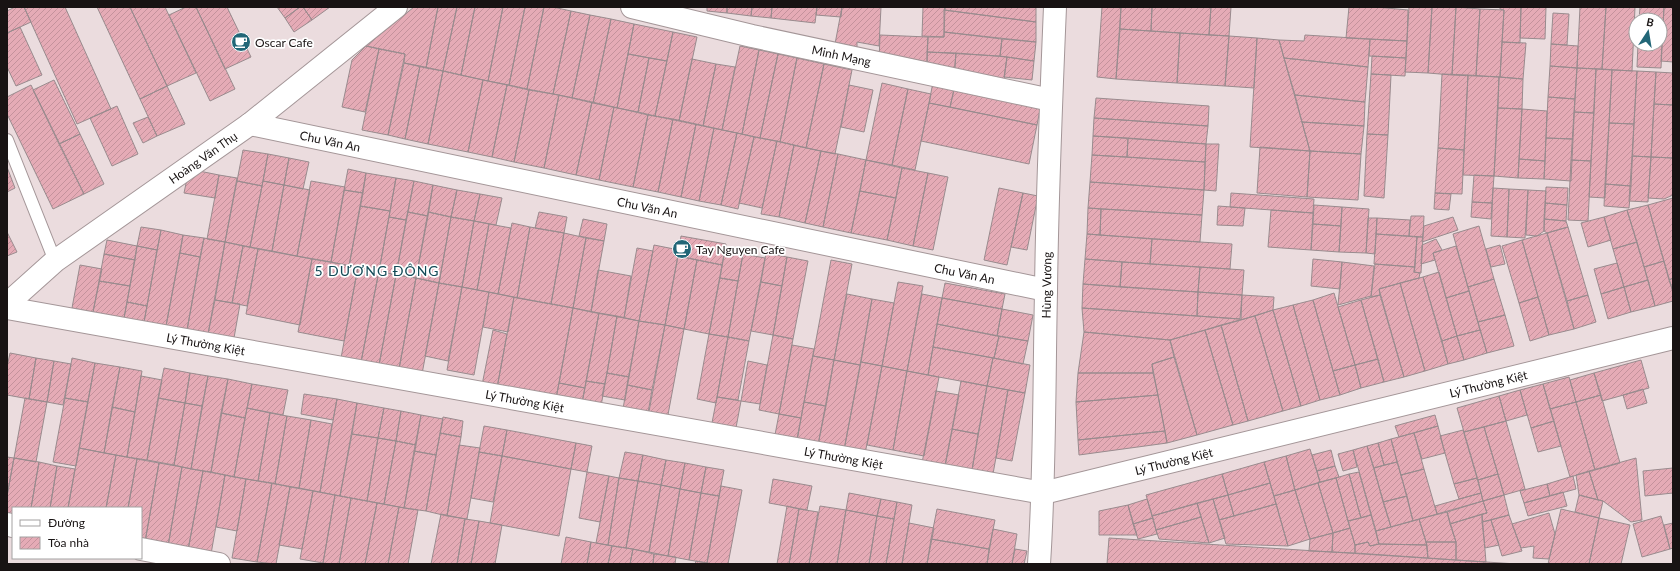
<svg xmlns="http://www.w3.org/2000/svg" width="1680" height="571" font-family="Lato,sans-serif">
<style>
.building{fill:url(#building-hatch);stroke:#998b8e}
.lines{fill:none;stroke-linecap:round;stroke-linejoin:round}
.service-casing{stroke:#a49698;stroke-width:14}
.minor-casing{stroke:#a49698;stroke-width:24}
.tertiary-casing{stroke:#a49698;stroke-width:24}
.secondary-casing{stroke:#a49698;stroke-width:24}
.service{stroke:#fff;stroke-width:12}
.minor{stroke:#fff;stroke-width:22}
.tertiary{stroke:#fff;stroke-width:22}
.secondary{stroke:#fff;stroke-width:22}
.labels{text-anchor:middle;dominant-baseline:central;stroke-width:3.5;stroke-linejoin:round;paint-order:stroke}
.poi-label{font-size:12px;fill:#181313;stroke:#fff;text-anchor:start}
.street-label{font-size:12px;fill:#181313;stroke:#fff}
.quarter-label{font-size:14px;letter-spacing:1px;fill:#124a57;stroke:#fff}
</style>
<defs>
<pattern id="building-hatch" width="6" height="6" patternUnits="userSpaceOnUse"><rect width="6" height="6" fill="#e5abb6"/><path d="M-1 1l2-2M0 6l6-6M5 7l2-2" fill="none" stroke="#c4929c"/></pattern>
</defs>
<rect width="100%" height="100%" fill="#ebdcde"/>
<path class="building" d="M 15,7 L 24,7 L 31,22 L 7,33 L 7,11 Z
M 24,7 L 65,7 L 111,109 L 77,124 Z
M 97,7 L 130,7 L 167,86 L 140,99 Z
M 130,7 L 165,7 L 196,73 L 167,86 Z
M 186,7 L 196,7 L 235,89 L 210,101 L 169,15 Z
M 196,7 L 227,7 L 251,57 L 225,69 Z
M 277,7 L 300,7 L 285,18 Z
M 300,7 L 303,7 L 312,20 L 294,32 L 285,18 Z
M 303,7 L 330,7 L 312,20 Z
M 414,7 L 438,7 L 426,68 L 404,63 L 405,54 L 366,46 Z
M 438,7 L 457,7 L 443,71 L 426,68 Z
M 457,7 L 475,7 L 461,75 L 443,71 Z
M 475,7 L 503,7 L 488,81 L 461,75 Z
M 503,7 L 525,7 L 509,85 L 488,81 Z
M 525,7 L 544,7 L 527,89 L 509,85 Z
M 544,7 L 553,7 L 571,11 L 553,94 L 527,89 Z
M 707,7 L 727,7 L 727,13 L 707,11 Z
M 727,7 L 752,7 L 751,16 L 727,13 Z
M 752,7 L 772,7 L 771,18 L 751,16 Z
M 772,7 L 817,7 L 815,23 L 771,18 Z
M 817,7 L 842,7 L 841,17 L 816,15 Z
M 842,7 L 881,7 L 879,46 L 857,42 L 857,48 L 835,44 Z
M 923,7 L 945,7 L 944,37 L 922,36 Z
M 945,7 L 1036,7 L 1036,22 L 944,10 Z
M 1102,7 L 1121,7 L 1116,79 L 1097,77 Z
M 1121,7 L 1152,7 L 1151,31 L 1120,29 Z
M 1152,7 L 1211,7 L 1209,35 L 1151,31 Z
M 1211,7 L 1231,7 L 1229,36 L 1209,35 Z
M 1349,7 L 1376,7 L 1408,10 L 1407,41 L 1346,38 Z
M 1409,7 L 1432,7 L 1428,73 L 1405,72 Z
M 1432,7 L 1456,7 L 1452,75 L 1428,73 Z
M 1456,7 L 1480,9 L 1476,76 L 1452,75 Z
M 1500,7 L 1521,7 L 1520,43 L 1502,42 L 1504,10 L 1500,9 Z
M 1521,7 L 1546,7 L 1545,39 L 1520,38 Z
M 1580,7 L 1606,7 L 1602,69 L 1577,68 Z
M 1606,7 L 1635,7 L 1632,71 L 1602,69 Z
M 1640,7 L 1664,7 L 1661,68 L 1637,67 L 1638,44 L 1660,44 L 1660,20 L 1639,20 Z
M 1664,7 L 1673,7 L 1673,62 L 1661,61 Z
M 1480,9 L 1504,10 L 1500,77 L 1476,76 Z
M 944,10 L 1036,22 L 1036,42 L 944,32 Z
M 571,11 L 590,15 L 572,98 L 553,94 Z
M 1553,13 L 1569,14 L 1567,45 L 1551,44 Z
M 590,15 L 611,19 L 593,103 L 572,98 Z
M 611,19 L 634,24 L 617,108 L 593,103 Z
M 634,24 L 673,32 L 667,61 L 628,54 Z
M 20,27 L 42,75 L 16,86 L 7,67 L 7,33 Z
M 1120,29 L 1180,33 L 1177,83 L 1116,79 Z
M 673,32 L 697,37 L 679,121 L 655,116 Z
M 944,32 L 1002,39 L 1000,56 L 927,52 L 928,37 L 944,37 Z
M 1180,33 L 1229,36 L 1225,86 L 1177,83 Z
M 880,35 L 928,37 L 927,64 L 879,62 Z
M 1305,35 L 1370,39 L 1368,67 L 1284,58 L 1279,40 L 1304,41 Z
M 1229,36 L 1257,38 L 1254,88 L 1225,86 Z
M 1257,38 L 1279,40 L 1310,151 L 1250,147 Z
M 1002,39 L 1036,42 L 1034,61 L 1000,56 Z
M 1370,39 L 1407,41 L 1406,58 L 1369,56 Z
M 1502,42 L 1526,43 L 1523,79 L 1500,77 Z
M 1551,44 L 1578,46 L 1577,68 L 1550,66 Z
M 366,46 L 379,49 L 365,112 L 342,107 L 352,60 Z
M 740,46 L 759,50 L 742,134 L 722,130 Z
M 379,49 L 405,54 L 388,135 L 362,130 Z
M 759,50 L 778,54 L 760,138 L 742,134 Z
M 927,52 L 956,53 L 954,77 L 927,71 Z
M 956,53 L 1007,57 L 1004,80 L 954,77 Z
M 628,54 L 649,58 L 638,112 L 617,108 Z
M 778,54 L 797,58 L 780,142 L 760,138 Z
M 1372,56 L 1406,58 L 1405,76 L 1371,74 Z
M 1007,57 L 1034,61 L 1032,80 L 1004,77 Z
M 649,58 L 667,61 L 655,116 L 638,112 Z
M 797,58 L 824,64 L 806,148 L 780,142 Z
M 1284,58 L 1368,67 L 1365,102 L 1295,95 Z
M 692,59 L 716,64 L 703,126 L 679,121 Z
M 404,63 L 420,66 L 405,139 L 388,135 Z
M 716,64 L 735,67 L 722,130 L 703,126 Z
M 824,64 L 852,70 L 835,154 L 806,148 Z
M 420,66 L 443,71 L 428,144 L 405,139 Z
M 1550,66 L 1577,68 L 1575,99 L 1548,97 Z
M 1577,68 L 1596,69 L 1594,113 L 1574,112 Z
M 1596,69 L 1612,70 L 1605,198 L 1589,197 Z
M 1612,70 L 1637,71 L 1634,124 L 1609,123 Z
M 443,71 L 483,80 L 468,152 L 428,144 Z
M 1637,71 L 1656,72 L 1651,157 L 1632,156 Z
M 1656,72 L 1673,73 L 1673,105 L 1654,104 Z
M 1371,74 L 1391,75 L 1388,135 L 1367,134 Z
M 1442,74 L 1468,75 L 1464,150 L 1438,148 Z
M 1468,75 L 1499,77 L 1494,176 L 1463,175 Z
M 934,77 L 956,81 L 950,107 L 929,103 Z
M 1499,77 L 1523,79 L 1522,109 L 1498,108 Z
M 54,80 L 80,134 L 59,144 L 33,90 Z
M 483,80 L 507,85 L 492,157 L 468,152 Z
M 956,81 L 1042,99 L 1037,125 L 950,107 Z
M 882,83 L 908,89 L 892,165 L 866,160 Z
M 31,85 L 84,194 L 53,209 L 7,114 L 7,97 Z
M 507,85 L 529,90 L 514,162 L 492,157 Z
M 849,85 L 873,90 L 864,132 L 841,127 Z
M 167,86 L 185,124 L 157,136 L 140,99 Z
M 908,89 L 931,94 L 915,170 L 892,165 Z
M 529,90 L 559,95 L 544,168 L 514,162 Z
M 559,95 L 592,102 L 576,175 L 544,168 Z
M 1295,95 L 1365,102 L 1364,126 L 1302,122 Z
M 1548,97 L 1575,99 L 1573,139 L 1546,138 Z
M 1096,98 L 1209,106 L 1208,126 L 1094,118 Z
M 592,102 L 614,107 L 599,180 L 576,175 Z
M 929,103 L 1037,125 L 1029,164 L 921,141 Z
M 1654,104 L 1673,105 L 1673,158 L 1651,157 Z
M 117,106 L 138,154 L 112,166 L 90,118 Z
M 614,107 L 648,115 L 633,187 L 599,180 Z
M 1498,108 L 1522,109 L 1518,178 L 1494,176 Z
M 1522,109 L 1547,111 L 1545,161 L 1519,159 Z
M 1574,112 L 1594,113 L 1591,161 L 1571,160 Z
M 648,115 L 673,119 L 658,192 L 633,187 Z
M 148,117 L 157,136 L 143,143 L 133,123 Z
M 1094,118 L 1208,126 L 1206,144 L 1093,136 Z
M 673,119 L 696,124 L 681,197 L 658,192 Z
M 1302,122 L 1364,126 L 1361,154 L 1310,151 Z
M 1609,123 L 1634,124 L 1631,186 L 1605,184 Z
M 696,124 L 714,128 L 699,201 L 681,197 Z
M 714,128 L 737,133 L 721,205 L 699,201 Z
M 737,133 L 754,137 L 738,209 L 721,205 Z
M 80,134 L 104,184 L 84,194 L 59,144 Z
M 1367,134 L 1388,135 L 1384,198 L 1364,196 Z
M 1093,136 L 1128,138 L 1127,157 L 1092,155 Z
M 754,137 L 777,141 L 762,208 L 739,203 Z
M 1128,138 L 1206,144 L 1205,162 L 1127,157 Z
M 1546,138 L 1573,139 L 1571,181 L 1544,179 Z
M 777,141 L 794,145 L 779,217 L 761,214 Z
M 1206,144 L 1219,144 L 1216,191 L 1204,190 Z
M 794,145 L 821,151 L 805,223 L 779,217 Z
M 1260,147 L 1310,151 L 1307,197 L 1257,193 Z
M 1438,148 L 1464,150 L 1462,194 L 1435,193 Z
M 243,150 L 268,154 L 262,186 L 237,181 Z
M 821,151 L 838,154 L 823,227 L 805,223 Z
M 1310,151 L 1361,154 L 1358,200 L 1307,197 Z
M 268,154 L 289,158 L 284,185 L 263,181 Z
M 838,154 L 866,160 L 851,233 L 823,227 Z
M 1092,155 L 1205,162 L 1204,190 L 1090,182 Z
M 1632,156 L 1651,157 L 1648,202 L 1629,201 Z
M 1651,157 L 1673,158 L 1673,195 L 1664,199 L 1648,198 Z
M 289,158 L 309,162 L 303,189 L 284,185 Z
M 1519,159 L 1545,161 L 1544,179 L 1518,178 Z
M 866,160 L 902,168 L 896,198 L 860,191 Z
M 1571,160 L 1591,161 L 1588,221 L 1568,220 Z
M 7,167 L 15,188 L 7,192 Z
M 902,168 L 928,173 L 913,246 L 887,240 Z
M 189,169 L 219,175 L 215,198 L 184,193 Z
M 348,169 L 366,173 L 363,193 L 344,190 Z
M 366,173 L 396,178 L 390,211 L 360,206 Z
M 928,173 L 948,177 L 933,250 L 913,246 Z
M 219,175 L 237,178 L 225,242 L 207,239 Z
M 1474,175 L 1494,176 L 1492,203 L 1472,202 Z
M 396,178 L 414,181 L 406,220 L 389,217 Z
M 237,181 L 262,186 L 250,247 L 225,242 Z
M 263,181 L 284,185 L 272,251 L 250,247 Z
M 311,181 L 345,187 L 331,262 L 297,256 Z
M 414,181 L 433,185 L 428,216 L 408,212 Z
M 1090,182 L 1204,190 L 1202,215 L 1088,208 Z
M 1605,184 L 1631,186 L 1629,208 L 1604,206 Z
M 284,185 L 310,190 L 297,256 L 272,251 Z
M 433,185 L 457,190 L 451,217 L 428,212 Z
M 1546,187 L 1568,188 L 1567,205 L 1545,203 Z
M 999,188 L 1023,193 L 1007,265 L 984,260 Z
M 1493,188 L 1509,189 L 1507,237 L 1491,236 Z
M 1509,189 L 1528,190 L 1525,238 L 1507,237 Z
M 344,190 L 363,193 L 349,266 L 331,262 Z
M 457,190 L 480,194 L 474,221 L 451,217 Z
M 1528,190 L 1546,191 L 1544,231 L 1537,236 L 1526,235 Z
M 860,191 L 896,198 L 887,240 L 851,233 Z
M 1023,193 L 1038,196 L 1027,250 L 1011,247 Z
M 1231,193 L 1314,199 L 1313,213 L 1230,207 Z
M 1435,193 L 1451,194 L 1449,210 L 1434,209 Z
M 480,194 L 502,198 L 496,225 L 474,221 Z
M 1673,198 L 1673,278 L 1669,280 L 1648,205 Z
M 1472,202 L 1492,203 L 1491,219 L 1471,217 Z
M 1545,203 L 1567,205 L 1566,221 L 1544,219 Z
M 1314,205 L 1342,207 L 1341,226 L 1313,224 Z
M 1648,205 L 1664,261 L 1644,267 L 1627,210 Z
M 360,206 L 390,211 L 379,271 L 349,266 Z
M 1218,206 L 1245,208 L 1243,226 L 1217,225 Z
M 1342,207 L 1369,209 L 1366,253 L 1339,252 Z
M 1088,208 L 1101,209 L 1100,235 L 1087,234 Z
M 1101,209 L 1202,215 L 1200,242 L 1100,235 Z
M 1271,210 L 1313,213 L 1311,250 L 1268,247 Z
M 1627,210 L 1637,242 L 1613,249 L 1604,217 Z
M 408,212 L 428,216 L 416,278 L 396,275 Z
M 428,212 L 451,217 L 439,283 L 416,278 Z
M 539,212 L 567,217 L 564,233 L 535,228 Z
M 1411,216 L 1424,216 L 1423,237 L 1409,236 Z
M 389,217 L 406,220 L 396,275 L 379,271 Z
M 451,217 L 474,221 L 462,287 L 439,283 Z
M 1453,217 L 1458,230 L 1422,242 L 1424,226 Z
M 1604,217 L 1611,240 L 1588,247 L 1581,223 Z
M 1368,218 L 1377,218 L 1375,254 L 1366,253 Z
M 1377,218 L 1410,220 L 1409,236 L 1376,234 Z
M 583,219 L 607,224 L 604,241 L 579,236 Z
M 1544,219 L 1566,221 L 1568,227 L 1547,233 L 1544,231 Z
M 474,221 L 489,224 L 477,290 L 462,287 Z
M 512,223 L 530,227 L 517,298 L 498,294 Z
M 489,224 L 511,228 L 498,294 L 477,290 Z
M 1313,224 L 1341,226 L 1339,252 L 1311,250 Z
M 1479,226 L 1494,279 L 1468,287 L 1453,234 Z
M 141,227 L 161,230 L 157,250 L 137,246 Z
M 530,227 L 564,233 L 551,304 L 517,298 Z
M 1568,227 L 1588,295 L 1567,301 L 1547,233 Z
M 161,230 L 183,235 L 166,326 L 144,322 Z
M 7,232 L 17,252 L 7,256 Z
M 564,233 L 586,238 L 573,308 L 551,304 Z
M 1547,233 L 1574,329 L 1549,335 L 1522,240 Z
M 1087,234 L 1152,239 L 1150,264 L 1085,259 Z
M 1376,234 L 1417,237 L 1415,267 L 1374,264 Z
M 183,235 L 204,238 L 200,257 L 180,253 Z
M 681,236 L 726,244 L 722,265 L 678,256 Z
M 1417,237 L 1423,237 L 1421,273 L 1414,272 Z
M 204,238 L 225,242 L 208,334 L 187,330 Z
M 586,238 L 604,241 L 591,312 L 573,308 Z
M 1152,239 L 1232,244 L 1230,269 L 1150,264 Z
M 1436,239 L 1442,250 L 1433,253 L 1435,260 L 1421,264 L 1422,245 Z
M 107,240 L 137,246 L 135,260 L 104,254 Z
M 1522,240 L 1538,297 L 1519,303 L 1502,246 Z
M 225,242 L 243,246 L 232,303 L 215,300 Z
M 1637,242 L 1648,280 L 1624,287 L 1613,249 Z
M 654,245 L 679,250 L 665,325 L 639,321 Z
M 1500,245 L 1505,264 L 1491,267 L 1486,249 Z
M 137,246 L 157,250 L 147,306 L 127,302 Z
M 243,246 L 258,249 L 247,306 L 232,303 Z
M 1456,246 L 1469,291 L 1446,298 L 1433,253 Z
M 637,248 L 653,251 L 639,321 L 624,318 Z
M 258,249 L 312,259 L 300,325 L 246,314 Z
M 725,250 L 743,254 L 738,281 L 720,278 Z
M 180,253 L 200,257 L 187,330 L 166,326 Z
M 766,253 L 787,257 L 782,286 L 761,282 Z
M 104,254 L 135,260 L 130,286 L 99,281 Z
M 743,254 L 765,258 L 749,341 L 728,337 Z
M 678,256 L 697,260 L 684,329 L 665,325 Z
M 787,257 L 808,261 L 793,339 L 773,335 Z
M 312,259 L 358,267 L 344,341 L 298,332 Z
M 1085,259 L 1122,262 L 1120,287 L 1083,284 Z
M 1313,259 L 1342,262 L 1340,289 L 1311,286 Z
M 697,260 L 722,265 L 709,334 L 684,329 Z
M 831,260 L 852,264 L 834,360 L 813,356 Z
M 1664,261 L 1673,292 L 1673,301 L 1655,306 L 1644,267 Z
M 1122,262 L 1200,267 L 1198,292 L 1120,287 Z
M 1342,262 L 1374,266 L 1371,296 L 1338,305 Z
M 1617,263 L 1624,287 L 1601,294 L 1594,269 Z
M 1375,264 L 1415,267 L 1414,272 L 1420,273 L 1419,278 L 1379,289 L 1380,295 L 1371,297 Z
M 80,265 L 102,269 L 93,312 L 72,308 Z
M 358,267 L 379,271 L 361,362 L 341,358 Z
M 1200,267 L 1244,270 L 1242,295 L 1198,292 Z
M 598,270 L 631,276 L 624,318 L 591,312 Z
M 379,271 L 396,275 L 379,365 L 361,362 Z
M 1439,272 L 1457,336 L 1442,341 L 1423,277 Z
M 396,275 L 416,278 L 399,369 L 379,365 Z
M 1423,277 L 1448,364 L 1425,371 L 1400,283 Z
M 416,278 L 439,283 L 422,374 L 399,369 Z
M 720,278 L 738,281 L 728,337 L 709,334 Z
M 1673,278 L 1673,292 L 1669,280 Z
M 1494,279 L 1505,315 L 1478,322 L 1468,287 Z
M 1648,280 L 1655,306 L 1631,312 L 1624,287 Z
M 99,281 L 130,286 L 124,318 L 93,312 Z
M 761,282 L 782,286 L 773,335 L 751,331 Z
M 898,282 L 923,286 L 907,371 L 882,366 Z
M 439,283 L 462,287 L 448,361 L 425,356 Z
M 945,283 L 1005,294 L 1002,309 L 942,298 Z
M 1400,283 L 1425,371 L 1404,377 L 1379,289 Z
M 1083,284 L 1198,292 L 1197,316 L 1082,308 Z
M 462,287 L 489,292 L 474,375 L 447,370 Z
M 1624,287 L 1631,312 L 1608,319 L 1601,294 Z
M 1469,291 L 1480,330 L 1457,336 L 1446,298 Z
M 489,292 L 514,297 L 508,332 L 483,327 Z
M 1198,292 L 1242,295 L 1240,319 L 1197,316 Z
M 1334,293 L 1355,365 L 1333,371 L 1313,300 Z
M 847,294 L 872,299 L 860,365 L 834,360 Z
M 922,294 L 942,298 L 928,375 L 907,371 Z
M 1242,295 L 1274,297 L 1273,310 L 1241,320 Z
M 1380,295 L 1404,377 L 1384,382 L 1361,300 Z
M 1588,295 L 1596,322 L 1574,329 L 1567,301 Z
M 514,297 L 573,308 L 556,399 L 497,388 Z
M 1538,297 L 1549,335 L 1530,341 L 1519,303 Z
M 942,298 L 1002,309 L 997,336 L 937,324 Z
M 872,299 L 894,303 L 882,366 L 861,362 Z
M 215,300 L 240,304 L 234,338 L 208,334 Z
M 1313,300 L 1340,395 L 1320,400 L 1293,305 Z
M 1361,300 L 1378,359 L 1355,365 L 1338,307 Z
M 127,302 L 147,306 L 144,322 L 124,318 Z
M 1293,305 L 1320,400 L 1301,406 L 1273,310 Z
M 573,308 L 599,313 L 585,388 L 559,383 Z
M 1082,308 L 1240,319 L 1241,320 L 1170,340 L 1084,332 Z
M 1002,309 L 1033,315 L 1028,341 L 997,336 Z
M 1273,310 L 1301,406 L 1283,411 L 1255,316 Z
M 599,313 L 617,316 L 605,384 L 586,381 Z
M 1505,315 L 1514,346 L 1487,353 L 1478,322 Z
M 617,316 L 639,321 L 629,377 L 607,373 Z
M 1255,316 L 1283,411 L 1248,421 L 1221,325 Z
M 639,321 L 665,325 L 652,390 L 627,385 Z
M 937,324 L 999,336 L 994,358 L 933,347 Z
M 665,325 L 684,329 L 667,420 L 648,417 Z
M 1221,325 L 1248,421 L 1233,425 L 1205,330 Z
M 493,330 L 507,334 L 497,388 L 482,385 Z
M 1205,330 L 1233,425 L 1197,435 L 1170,340 Z
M 1480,330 L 1487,353 L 1464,360 L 1457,336 Z
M 1084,332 L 1170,340 L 1174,357 L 1152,364 L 1153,373 L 1078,373 Z
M 709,334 L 728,337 L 716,403 L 697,399 Z
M 773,335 L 793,339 L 779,414 L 759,410 Z
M 999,336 L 1028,341 L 1023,364 L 994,358 Z
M 1457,336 L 1464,360 L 1448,364 L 1442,341 Z
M 728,337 L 749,341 L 738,400 L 717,397 Z
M 792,345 L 814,349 L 801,418 L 779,414 Z
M 933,347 L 993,358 L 987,386 L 928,375 Z
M 10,353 L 36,358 L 29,399 L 7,395 L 7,367 Z
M 813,356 L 834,360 L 826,406 L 804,402 Z
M 1174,357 L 1197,435 L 1167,443 L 1152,364 Z
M 36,358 L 54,361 L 47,402 L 29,399 Z
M 72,358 L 95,363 L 88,402 L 65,398 Z
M 993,358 L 1030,365 L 1025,393 L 987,386 Z
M 1378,359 L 1384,382 L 1361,388 L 1355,365 Z
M 834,360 L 860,365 L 844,450 L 818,445 Z
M 1641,360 L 1649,388 L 1602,401 L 1594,373 Z
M 54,361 L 71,364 L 63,405 L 47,402 Z
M 748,361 L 767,365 L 760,404 L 741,401 Z
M 861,362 L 882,366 L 865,454 L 844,450 Z
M 95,363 L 120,367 L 104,453 L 79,448 Z
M 1355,365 L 1361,388 L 1340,395 L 1333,371 Z
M 882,366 L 907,371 L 893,450 L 867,445 Z
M 120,367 L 142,371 L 135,412 L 112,407 Z
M 164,368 L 190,373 L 185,403 L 158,398 Z
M 907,371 L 939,377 L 924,456 L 893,450 Z
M 190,373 L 208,376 L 202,406 L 185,403 Z
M 607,373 L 629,377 L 625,400 L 602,396 Z
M 1078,373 L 1153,373 L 1158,395 L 1076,402 Z
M 1594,373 L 1601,395 L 1576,402 L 1570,380 Z
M 141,376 L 162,380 L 147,460 L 127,457 Z
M 208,376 L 228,379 L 211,472 L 191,469 Z
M 1569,377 L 1576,402 L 1550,409 L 1543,384 Z
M 228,379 L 252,384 L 245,418 L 221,413 Z
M 586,381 L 605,384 L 601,406 L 582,403 Z
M 961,381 L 987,386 L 978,434 L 952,429 Z
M 559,383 L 585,388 L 582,403 L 556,398 Z
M 252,384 L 288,390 L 283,415 L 247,408 Z
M 1543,384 L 1554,421 L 1531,428 L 1520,390 Z
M 627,385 L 652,390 L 648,413 L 623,409 Z
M 987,386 L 1008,390 L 993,474 L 972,470 Z
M 1643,389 L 1647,403 L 1627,409 L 1623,395 Z
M 1008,390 L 1025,393 L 1012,461 L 996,458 Z
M 1520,390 L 1527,415 L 1506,421 L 1499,396 Z
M 936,391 L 959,395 L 944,472 L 921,468 Z
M 304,394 L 337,399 L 333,420 L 301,414 Z
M 1158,395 L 1165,431 L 1078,440 L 1076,402 Z
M 1601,395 L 1620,463 L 1595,470 L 1576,402 Z
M 1499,396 L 1506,421 L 1464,432 L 1457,408 Z
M 717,397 L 741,401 L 735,433 L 711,428 Z
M 25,398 L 47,402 L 36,462 L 14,458 Z
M 65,398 L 88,402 L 76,466 L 53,462 Z
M 158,398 L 185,403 L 174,465 L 147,460 Z
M 337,399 L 357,403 L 340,496 L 320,492 Z
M 804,402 L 826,406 L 818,445 L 797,441 Z
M 1576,402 L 1595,470 L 1570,477 L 1550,409 Z
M 185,403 L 202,406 L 191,469 L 174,465 Z
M 357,403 L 384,408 L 378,438 L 352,434 Z
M 112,407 L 135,412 L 127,457 L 104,453 Z
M 247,408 L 270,413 L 258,481 L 234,477 Z
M 384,408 L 401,411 L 396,441 L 378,438 Z
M 401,411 L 421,415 L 416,445 L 396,441 Z
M 221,413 L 245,418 L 234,477 L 211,472 Z
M 270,413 L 287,416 L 275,484 L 258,481 Z
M 779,414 L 801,418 L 796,444 L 774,440 Z
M 421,415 L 443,419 L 436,455 L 414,451 Z
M 1435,415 L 1438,426 L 1399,437 L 1395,426 Z
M 287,416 L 311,420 L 299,488 L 275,484 Z
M 443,417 L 463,421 L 461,437 L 440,433 Z
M 311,420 L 332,424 L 320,492 L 299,488 Z
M 1506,421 L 1525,489 L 1504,495 L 1484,427 Z
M 1554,421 L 1561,446 L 1538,452 L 1531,428 Z
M 484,426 L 507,430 L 502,456 L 479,452 Z
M 1438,426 L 1445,453 L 1422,459 L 1414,433 Z
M 1484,427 L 1498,474 L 1478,480 L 1464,432 Z
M 952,429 L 978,434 L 972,470 L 945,465 Z
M 507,430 L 576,443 L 571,469 L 502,456 Z
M 1463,430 L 1477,478 L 1454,484 L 1440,436 Z
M 1165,431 L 1167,443 L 1079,455 L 1078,440 Z
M 440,433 L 461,437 L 447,516 L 426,511 Z
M 1414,433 L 1424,469 L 1401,475 L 1391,439 Z
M 352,434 L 378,438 L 367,501 L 340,496 Z
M 378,438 L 396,441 L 384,504 L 367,501 Z
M 1391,439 L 1397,462 L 1384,465 L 1378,443 Z
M 396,441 L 416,445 L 404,508 L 384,504 Z
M 576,443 L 592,446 L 587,472 L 571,469 Z
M 1378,443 L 1384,465 L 1374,468 L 1367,446 Z
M 459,445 L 480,448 L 467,519 L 447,516 Z
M 1367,446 L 1391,527 L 1376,531 L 1353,450 Z
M 79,448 L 116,455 L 106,508 L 68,508 Z
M 1310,449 L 1320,482 L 1295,490 L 1286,456 Z
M 1331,450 L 1335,466 L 1317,471 L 1312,455 Z
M 1353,450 L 1357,467 L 1343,471 L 1338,454 Z
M 414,451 L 436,455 L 426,511 L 404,508 Z
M 479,452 L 502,456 L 493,502 L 471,498 Z
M 625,452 L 643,455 L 638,481 L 619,478 Z
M 116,455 L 137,459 L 128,508 L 106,508 Z
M 643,455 L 666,460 L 661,485 L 638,481 Z
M 502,456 L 571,469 L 559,536 L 490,523 Z
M 1286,456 L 1295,490 L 1274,496 L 1264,462 Z
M 7,457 L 14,458 L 7,496 Z
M 14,458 L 39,462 L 31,508 L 13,508 L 13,518 L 7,517 L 7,496 Z
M 1636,458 L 1642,520 L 1631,522 L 1603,501 L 1598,500 L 1589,471 Z
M 137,459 L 159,463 L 145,542 L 141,541 L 141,508 L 128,508 Z
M 666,460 L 685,463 L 680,489 L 661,485 Z
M 39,462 L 57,466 L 50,508 L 31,508 Z
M 1264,462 L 1270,483 L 1228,495 L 1222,474 Z
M 1397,462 L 1407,496 L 1383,502 L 1374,468 Z
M 159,463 L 182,467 L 168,546 L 145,542 Z
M 685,463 L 706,467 L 701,493 L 680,489 Z
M 57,466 L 75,469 L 68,508 L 50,508 Z
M 1335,466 L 1339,477 L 1320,482 L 1317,471 Z
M 182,467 L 203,471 L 188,550 L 168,546 Z
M 706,467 L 724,470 L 719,496 L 701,493 Z
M 1673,468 L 1673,493 L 1645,496 L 1643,471 Z
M 1424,469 L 1437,514 L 1413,521 L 1401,475 Z
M 203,471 L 225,475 L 211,554 L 188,550 Z
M 1589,471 L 1598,500 L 1579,495 L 1576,475 Z
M 587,472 L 609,476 L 600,522 L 579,518 Z
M 1359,472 L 1371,515 L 1361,518 L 1349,474 Z
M 1222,474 L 1228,495 L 1152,516 L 1146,495 Z
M 1349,474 L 1361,518 L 1348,521 L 1336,478 Z
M 1498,474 L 1504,495 L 1483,501 L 1478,480 Z
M 225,475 L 246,479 L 237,531 L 216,527 Z
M 609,476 L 619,478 L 608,545 L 596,543 Z
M 1573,476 L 1576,489 L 1550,496 L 1547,484 Z
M 619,478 L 638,481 L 626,548 L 608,545 Z
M 1336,478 L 1350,528 L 1333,533 L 1318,483 Z
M 1477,478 L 1481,493 L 1459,499 L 1454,484 Z
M 246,479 L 272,483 L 257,562 L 232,558 Z
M 773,479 L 812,486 L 807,510 L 769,503 Z
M 638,481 L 661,485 L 649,552 L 626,548 Z
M 272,483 L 290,487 L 276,564 L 257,562 Z
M 1270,483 L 1276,504 L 1234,516 L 1228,495 Z
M 1318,483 L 1333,533 L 1310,539 L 1295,490 Z
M 1547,484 L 1550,496 L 1524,503 L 1520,491 Z
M 661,485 L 680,489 L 668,556 L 649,552 Z
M 721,486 L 742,490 L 728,564 L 712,564 L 707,563 Z
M 290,487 L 313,491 L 302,549 L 279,545 Z
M 680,489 L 701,493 L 689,560 L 668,556 Z
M 1295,490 L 1310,539 L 1288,546 L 1274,496 Z
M 313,491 L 335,495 L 323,563 L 300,559 Z
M 1563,492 L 1567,506 L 1528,516 L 1524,503 Z
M 701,493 L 719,496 L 707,563 L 689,560 Z
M 849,493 L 881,499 L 877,516 L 846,510 Z
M 1481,493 L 1483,501 L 1437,514 L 1435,506 Z
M 335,495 L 351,498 L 339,564 L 329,564 L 323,563 Z
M 1228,495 L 1234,516 L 1219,520 L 1213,499 Z
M 1504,495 L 1509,515 L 1482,522 L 1482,514 L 1487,513 L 1483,501 Z
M 1579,495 L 1603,501 L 1599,518 L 1575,512 Z
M 1407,496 L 1413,521 L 1391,527 L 1383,502 Z
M 351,498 L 377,503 L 365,564 L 339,564 Z
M 881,499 L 897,502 L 894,519 L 877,516 Z
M 1147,499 L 1153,518 L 1133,524 L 1128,505 Z
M 1213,499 L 1225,538 L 1209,543 L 1197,503 Z
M 1483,501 L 1487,513 L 1450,524 L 1447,512 Z
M 897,502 L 912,505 L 909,523 L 902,564 L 886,564 Z
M 377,503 L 399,507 L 388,564 L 365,564 Z
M 1197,503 L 1201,517 L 1156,530 L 1152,516 Z
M 1276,504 L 1288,546 L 1226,544 L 1219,520 Z
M 1128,505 L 1137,535 L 1099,535 L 1099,511 Z
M 787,506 L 799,509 L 789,564 L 777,564 Z
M 820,506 L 846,510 L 837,564 L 809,564 Z
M 399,507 L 418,510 L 408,564 L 388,564 Z
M 799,509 L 818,512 L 809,564 L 789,564 Z
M 937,509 L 995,520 L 989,549 L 931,539 Z
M 1561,509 L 1599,518 L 1589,564 L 1548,564 Z
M 846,510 L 877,516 L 869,564 L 837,564 Z
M 1447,512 L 1456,542 L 1426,542 L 1419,519 Z
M 1549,513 L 1555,534 L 1549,559 L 1533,558 L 1534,546 L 1521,548 L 1512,524 Z
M 441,514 L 465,519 L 457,564 L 431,564 Z
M 1482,514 L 1486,562 L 1456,560 L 1456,542 L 1450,524 Z
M 1371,515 L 1379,544 L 1370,546 L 1368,542 L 1355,545 L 1348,521 Z
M 1509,515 L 1522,551 L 1502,556 L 1491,520 Z
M 877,516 L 894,519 L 886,564 L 869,564 Z
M 1661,516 L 1670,549 L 1642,557 L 1633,524 Z
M 1201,517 L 1209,543 L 1159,539 L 1156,530 Z
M 1153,518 L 1157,534 L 1138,539 L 1133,524 Z
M 1599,518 L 1630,525 L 1621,564 L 1589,564 Z
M 465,519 L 479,521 L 471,564 L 457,564 Z
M 1419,519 L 1427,545 L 1379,544 L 1376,531 Z
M 1491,520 L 1499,545 L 1485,548 L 1482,522 Z
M 479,521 L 502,525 L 495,564 L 471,564 Z
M 909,523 L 934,528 L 927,564 L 902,564 Z
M 1673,523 L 1673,548 L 1670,549 L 1664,525 Z
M 1350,528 L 1355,545 L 1355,553 L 1332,552 L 1333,533 Z
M 993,529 L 1017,534 L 1012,564 L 987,564 Z
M 1333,533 L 1332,552 L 1309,551 L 1310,539 Z
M 566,537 L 591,542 L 587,564 L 561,564 Z
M 1109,538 L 1332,552 L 1517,564 L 1107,564 Z
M 931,539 L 989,549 L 987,564 L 927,564 Z
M 591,542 L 612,546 L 608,564 L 587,564 Z
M 1368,542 L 1370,546 L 1379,544 L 1427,545 L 1428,558 L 1355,553 L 1355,545 Z
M 1426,542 L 1456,542 L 1456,560 L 1428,558 Z
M 612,546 L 633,549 L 630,564 L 608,564 Z
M 633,549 L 654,554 L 653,564 L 630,564 Z
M 1015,549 L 1027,551 L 1024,564 L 1012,564 Z
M 654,554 L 676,557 L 675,564 L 653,564 Z
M 696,561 L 707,563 L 712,564 L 695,564 Z"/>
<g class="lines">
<defs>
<path id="service" d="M 7,140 L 55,261"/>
<g id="minor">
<path id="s1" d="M 632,7 L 752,36 L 1051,100"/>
<path id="s2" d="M 250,124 L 1046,290"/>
<path id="s3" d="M 7,304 L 55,261 L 250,124 L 396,7"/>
<path d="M 7,524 L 13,526"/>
<path d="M 141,549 L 219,564"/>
</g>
<g id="tertiary">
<path id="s4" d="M 7,308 L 1043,493 L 1673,338"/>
</g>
<g id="secondary">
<path id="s5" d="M 1039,564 C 1045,473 1044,382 1046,292 C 1047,197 1051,102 1055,7"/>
</g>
</defs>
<use href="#service" class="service-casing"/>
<use href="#minor" class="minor-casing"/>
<use href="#tertiary" class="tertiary-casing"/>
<use href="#secondary" class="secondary-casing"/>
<use href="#service" class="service"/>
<use href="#minor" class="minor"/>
<use href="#tertiary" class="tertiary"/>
<use href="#secondary" class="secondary"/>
</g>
<defs>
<symbol id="cafe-disc" viewBox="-11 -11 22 22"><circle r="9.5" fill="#216677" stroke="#fff"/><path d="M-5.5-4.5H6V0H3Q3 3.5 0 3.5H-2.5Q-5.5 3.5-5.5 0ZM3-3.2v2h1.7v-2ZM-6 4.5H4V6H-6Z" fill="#fff"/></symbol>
</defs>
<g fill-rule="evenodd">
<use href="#cafe-disc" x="230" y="31" width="22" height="22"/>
<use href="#cafe-disc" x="671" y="238" width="22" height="22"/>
</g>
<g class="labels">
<g class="poi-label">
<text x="255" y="42">Oscar Cafe</text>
<text x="696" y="249">Tay Nguyen Cafe</text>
</g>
<g class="street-label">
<text stroke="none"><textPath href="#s1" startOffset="215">Minh Mạng</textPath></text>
<text stroke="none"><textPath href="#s2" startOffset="82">Chu Văn An</textPath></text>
<text stroke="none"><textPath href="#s3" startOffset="245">Hoàng Văn Thụ</textPath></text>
<text stroke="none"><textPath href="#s2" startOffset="406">Chu Văn An</textPath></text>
<text stroke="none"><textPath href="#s2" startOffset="730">Chu Văn An</textPath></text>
<text stroke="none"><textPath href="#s5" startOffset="279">Hùng Vương</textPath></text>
<text stroke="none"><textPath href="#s4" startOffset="202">Lý Thường Kiệt</textPath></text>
<text stroke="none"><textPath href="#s4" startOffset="1511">Lý Thường Kiệt</textPath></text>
<text stroke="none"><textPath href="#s4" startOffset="526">Lý Thường Kiệt</textPath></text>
<text stroke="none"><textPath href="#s4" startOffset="850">Lý Thường Kiệt</textPath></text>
<text stroke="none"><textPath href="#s4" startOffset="1187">Lý Thường Kiệt</textPath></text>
</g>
<g class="quarter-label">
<text x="377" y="270">5 DƯƠNG ĐÔNG</text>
</g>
</g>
<rect width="1680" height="571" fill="none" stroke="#181313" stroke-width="16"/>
<rect x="12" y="507" width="130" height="52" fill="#ffffff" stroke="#a3a1a1"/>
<rect x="20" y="520" width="20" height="6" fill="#ffffff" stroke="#a3a1a1"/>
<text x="48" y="527" font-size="12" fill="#181313">Đường</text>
<rect x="20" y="537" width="20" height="12" fill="url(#building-hatch)" stroke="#a3a1a1"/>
<text x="48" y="547" font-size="12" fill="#181313">Tòa nhà</text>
<g transform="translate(1648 32) rotate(12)"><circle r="19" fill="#ffffff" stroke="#a3a1a1"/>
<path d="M0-3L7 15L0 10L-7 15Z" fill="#216677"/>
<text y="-6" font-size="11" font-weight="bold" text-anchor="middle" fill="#181313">B</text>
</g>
</svg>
